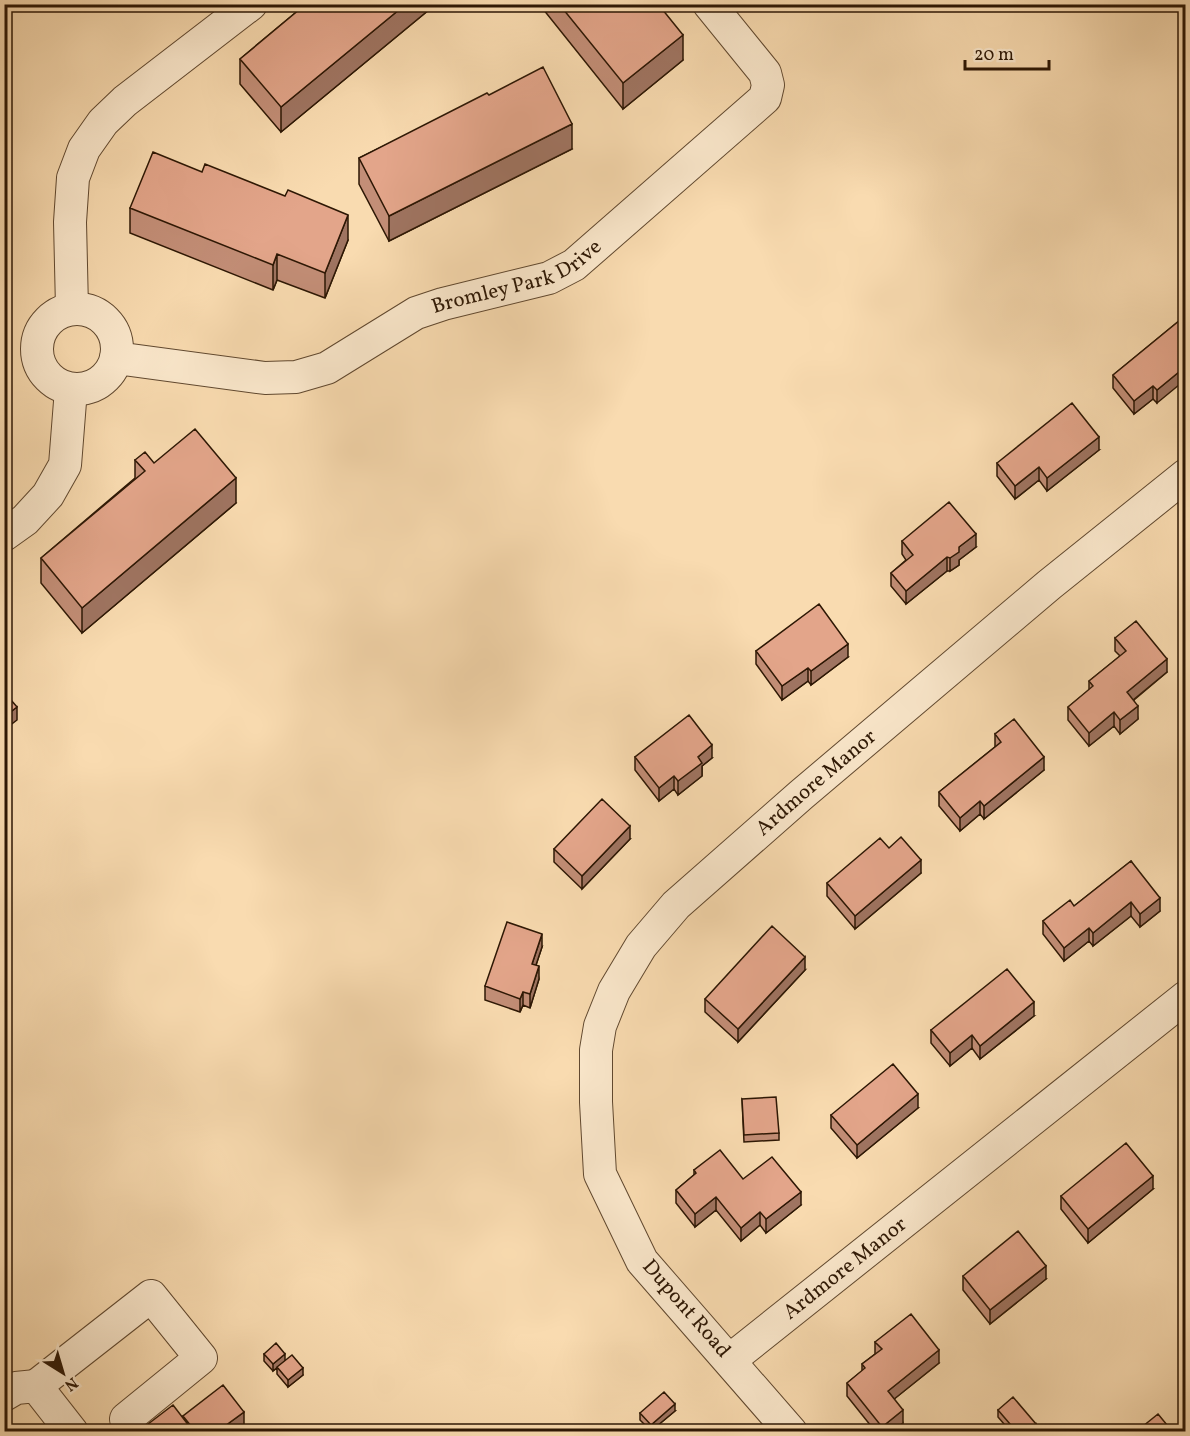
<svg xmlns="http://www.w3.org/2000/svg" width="1190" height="1436" font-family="Vollkorn,serif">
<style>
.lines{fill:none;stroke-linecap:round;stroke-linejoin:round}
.minor-casing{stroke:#60482f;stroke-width:34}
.minor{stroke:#fbe8cc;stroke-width:32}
.wall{fill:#c38e77;stroke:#2d1704;stroke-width:1.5}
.shaded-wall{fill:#9f7461;stroke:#2d1704;stroke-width:1.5}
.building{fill:#e3a58a;stroke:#2d1704;stroke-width:1.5}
.labels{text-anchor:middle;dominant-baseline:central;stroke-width:5;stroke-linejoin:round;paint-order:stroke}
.street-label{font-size:21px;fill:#2d1704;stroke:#fbe8cc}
</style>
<rect width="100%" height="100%" fill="#f9dbb0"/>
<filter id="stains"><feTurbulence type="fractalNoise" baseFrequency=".00333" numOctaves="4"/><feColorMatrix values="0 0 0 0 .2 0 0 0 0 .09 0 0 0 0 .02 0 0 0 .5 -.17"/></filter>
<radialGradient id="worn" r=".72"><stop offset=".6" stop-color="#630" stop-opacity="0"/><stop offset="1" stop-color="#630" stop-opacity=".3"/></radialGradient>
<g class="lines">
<defs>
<g id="minor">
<path d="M 72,308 L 70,222 L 73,178 L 84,149 L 103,122 L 125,101 L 251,4"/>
<circle cx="77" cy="349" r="40"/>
<path id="s1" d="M 116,358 L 265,378 L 296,377 L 327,368 L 416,313 L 443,304 L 549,278 L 574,265 L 765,98 L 768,85 L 765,73 L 709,4"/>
<path d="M 4,535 L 25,520 L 48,495 L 65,465 L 71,389"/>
<path id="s2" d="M 730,1360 L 1186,997"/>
<path d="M 36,1386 L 151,1296 L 201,1358 L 126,1419"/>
<path d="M 4,1395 L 16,1388 L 36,1386 L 72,1432"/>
<path id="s3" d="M 791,1432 L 642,1261 L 600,1174 L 596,1102 L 596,1050 L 600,1026 L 614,991 L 641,946 L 676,905 L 801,795 L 1049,585 L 1186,475"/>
</g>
</defs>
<use href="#minor" class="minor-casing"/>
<use href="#minor" class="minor"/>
</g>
<path class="wall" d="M 306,4 L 436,4 L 281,132 L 240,84 L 240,59 Z
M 539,4 L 658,4 L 683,60 L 623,109 Z
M 489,95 L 572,149 L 389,241 L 359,184 L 359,158 Z
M 130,208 L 348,240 L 325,298 L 277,280 L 273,290 L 130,233 Z
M 1185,316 L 1157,403 L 1153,399 L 1134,414 L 1113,388 L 1113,375 Z
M 1099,450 L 1047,491 L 1039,480 L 1015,499 L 997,476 L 997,463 Z
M 135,460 L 154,463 L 236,503 L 82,633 L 41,583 L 41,558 L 135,478 Z
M 902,541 L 976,547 L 959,560 L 959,565 L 950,571 L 947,571 L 906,604 L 891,586 L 891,573 L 906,560 L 902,554 Z
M 1115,638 L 1167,672 L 1134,700 L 1138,719 L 1120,734 L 1114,726 L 1089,746 L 1068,720 L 1068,707 L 1089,690 L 1089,681 L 1120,656 L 1115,651 Z
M 756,651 L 848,657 L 811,685 L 808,681 L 782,700 L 756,664 Z
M 995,734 L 1044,770 L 984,819 L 980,814 L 960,831 L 939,806 L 939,792 L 995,747 Z
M 635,757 L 712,758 L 702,766 L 702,776 L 678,795 L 674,789 L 659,801 L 635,770 Z
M 1185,810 L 1185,842 L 1179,834 L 1179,821 L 1185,816 Z
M 630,839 L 582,889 L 554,862 L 554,849 Z
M 889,848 L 921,873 L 855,929 L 827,896 L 827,883 Z
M 1131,861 L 1160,911 L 1140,927 L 1131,916 L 1093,946 L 1089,941 L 1064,961 L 1043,934 L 1043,921 L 1074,906 Z
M 542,947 L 536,965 L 539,979 L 530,1008 L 523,1005 L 520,1012 L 485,1000 L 485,986 Z
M 805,970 L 738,1042 L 705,1012 L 705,999 Z
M 1034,1016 L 980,1059 L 972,1048 L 950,1066 L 931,1043 L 931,1030 Z
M 1185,1090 L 1185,1107 L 1183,1105 L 1183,1092 Z
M 742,1099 L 779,1133 L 779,1140 L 744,1142 Z
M 918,1108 L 857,1158 L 831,1128 L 831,1115 Z
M 694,1170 L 743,1179 L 801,1205 L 766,1233 L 760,1225 L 741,1241 L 716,1210 L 695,1227 L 676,1203 L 676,1190 L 694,1175 Z
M 1153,1189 L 1088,1243 L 1061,1209 L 1061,1196 Z
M 963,1276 L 1046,1279 L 990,1324 L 963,1290 Z
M 875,1342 L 939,1363 L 894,1399 L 903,1423 L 892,1431 L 875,1431 L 847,1396 L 847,1383 L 862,1371 L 862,1364 L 875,1354 Z
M 264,1354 L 285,1360 L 303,1375 L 288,1387 L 277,1374 L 277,1368 L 273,1371 L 264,1361 Z
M 1185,1395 L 1185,1415 L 1183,1411 L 1183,1397 Z
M 998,1410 L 1036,1431 L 1010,1431 L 998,1417 Z
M 675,1411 L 651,1431 L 640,1420 L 640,1413 Z
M 183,1416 L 244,1425 L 235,1431 L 139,1431 L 183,1419 Z"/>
<path class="shaded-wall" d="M 406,4 L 436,4 L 281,132 L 281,107 Z
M 683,35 L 683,60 L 623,109 L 623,83 Z
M 572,124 L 572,149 L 389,241 L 389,216 Z
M 348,215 L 348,240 L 325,298 L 325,273 Z
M 277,254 L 277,280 L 273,290 L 273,265 Z
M 1185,367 L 1185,380 L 1157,403 L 1157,390 Z
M 1153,386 L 1153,399 L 1134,414 L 1134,401 Z
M 1099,437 L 1099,450 L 1047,491 L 1047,478 Z
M 1039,467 L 1039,480 L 1015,499 L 1015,486 Z
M 236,478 L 236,503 L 82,633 L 82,608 Z
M 976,534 L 976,547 L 959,560 L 959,565 L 950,571 L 950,558 L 959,547 Z
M 947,557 L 947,571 L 906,604 L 906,591 Z
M 848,644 L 848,657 L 811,685 L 811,671 Z
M 1167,659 L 1167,672 L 1127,705 L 1127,692 Z
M 808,668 L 808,681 L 782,700 L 782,686 Z
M 1138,706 L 1138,719 L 1120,734 L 1120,720 Z
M 17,707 L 17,720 L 4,730 L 4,717 Z
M 1114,712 L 1114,726 L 1089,746 L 1089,733 Z
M 712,745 L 712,758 L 702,766 L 702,776 L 678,795 L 678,781 L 698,757 Z
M 1044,757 L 1044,770 L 984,819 L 984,806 Z
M 674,776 L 674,789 L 659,801 L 659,788 Z
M 980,801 L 980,814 L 960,831 L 960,818 Z
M 630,826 L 630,839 L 582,889 L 582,876 Z
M 921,860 L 921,873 L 855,929 L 855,916 Z
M 1160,898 L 1160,911 L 1140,927 L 1140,914 Z
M 1131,902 L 1131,916 L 1093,946 L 1093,933 Z
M 1089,928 L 1089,941 L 1064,961 L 1064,948 Z
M 542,934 L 542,947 L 532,977 L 532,964 Z
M 805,957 L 805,970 L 738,1042 L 738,1029 Z
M 539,966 L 539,979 L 530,1008 L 530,994 Z
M 523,992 L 523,1005 L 520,1012 L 520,999 Z
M 1034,1002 L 1034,1016 L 980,1059 L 980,1046 Z
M 972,1035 L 972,1048 L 950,1066 L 950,1053 Z
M 918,1094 L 918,1108 L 857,1158 L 857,1145 Z
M 1153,1176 L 1153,1189 L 1088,1243 L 1088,1229 Z
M 801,1192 L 801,1205 L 766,1233 L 766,1219 Z
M 716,1197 L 716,1210 L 695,1227 L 695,1214 Z
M 760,1212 L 760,1225 L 741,1241 L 741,1228 Z
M 1046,1266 L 1046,1279 L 990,1324 L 990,1310 Z
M 939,1350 L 939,1363 L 888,1404 L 888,1391 Z
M 285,1354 L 285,1361 L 273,1371 L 273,1364 Z
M 303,1368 L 303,1375 L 288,1387 L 288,1380 Z
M 675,1404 L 675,1411 L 651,1431 L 651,1425 Z
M 903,1410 L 903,1423 L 892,1431 L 882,1431 L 882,1427 Z
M 244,1412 L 244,1425 L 235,1431 L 218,1431 Z
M 1036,1424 L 1035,1431 L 1027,1431 Z"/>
<path class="building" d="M 306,4 L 406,4 L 281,107 L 240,59 Z
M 559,4 L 658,4 L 683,35 L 623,83 Z
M 543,67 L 572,124 L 389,216 L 359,158 L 487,93 L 489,95 Z
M 153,152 L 202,172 L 205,164 L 285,196 L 288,190 L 348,215 L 325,273 L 277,254 L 273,265 L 130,208 Z
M 1185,316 L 1185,367 L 1157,390 L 1153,386 L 1134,401 L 1113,375 Z
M 1072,403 L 1099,437 L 1047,478 L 1039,467 L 1015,486 L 997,463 Z
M 195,429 L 236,478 L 82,608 L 41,558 L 145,471 L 135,460 L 145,452 L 154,463 Z
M 949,502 L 976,534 L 959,547 L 959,552 L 950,558 L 947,557 L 906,591 L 891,573 L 913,555 L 902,541 Z
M 819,604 L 848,644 L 811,671 L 808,668 L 782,686 L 756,651 Z
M 1136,621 L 1167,659 L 1127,692 L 1138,706 L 1120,720 L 1114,712 L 1089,733 L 1068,707 L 1093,686 L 1089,681 L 1126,651 L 1115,638 Z
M 4,692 L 17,707 L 4,717 Z
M 689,715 L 712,745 L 698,757 L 702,763 L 678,781 L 674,776 L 659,788 L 635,757 Z
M 1014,719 L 1044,757 L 984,806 L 980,801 L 960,818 L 939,792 L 1001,742 L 995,734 Z
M 602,799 L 630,826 L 582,876 L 554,849 Z
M 1185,815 L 1185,829 L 1179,821 Z
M 901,837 L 921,860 L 855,916 L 827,883 L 880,838 L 889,848 Z
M 1131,861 L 1160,898 L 1140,914 L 1131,902 L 1093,933 L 1089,928 L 1064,948 L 1043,921 L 1070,900 L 1074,906 Z
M 507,922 L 542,934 L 532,964 L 539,966 L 530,994 L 523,992 L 520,999 L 485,986 Z
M 772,926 L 805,957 L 738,1029 L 705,999 Z
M 1007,969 L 1034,1002 L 980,1046 L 972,1035 L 950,1053 L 931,1030 Z
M 893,1064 L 918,1094 L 857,1145 L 831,1115 Z
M 776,1097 L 779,1133 L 744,1135 L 742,1099 Z
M 1126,1143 L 1153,1176 L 1088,1229 L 1061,1196 Z
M 720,1150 L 743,1179 L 772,1157 L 801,1192 L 766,1219 L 760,1212 L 741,1228 L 716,1197 L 695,1214 L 676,1190 L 696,1173 L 694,1170 Z
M 1018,1231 L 1046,1266 L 990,1310 L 963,1276 Z
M 911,1314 L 939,1350 L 888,1391 L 903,1410 L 882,1427 L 847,1383 L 865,1368 L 862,1364 L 882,1349 L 875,1342 Z
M 276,1343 L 285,1354 L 273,1364 L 264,1354 Z
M 292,1355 L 303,1368 L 288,1380 L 277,1367 Z
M 223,1385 L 244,1412 L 218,1431 L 195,1431 L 183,1416 Z
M 664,1392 L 675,1404 L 651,1425 L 640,1413 Z
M 1013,1397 L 1036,1424 L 1027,1431 L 1016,1431 L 998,1410 Z
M 173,1405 L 193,1431 L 139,1431 Z
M 1158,1414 L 1172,1431 L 1137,1431 Z"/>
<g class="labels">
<g class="street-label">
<text stroke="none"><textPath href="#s1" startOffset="426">Bromley Park Drive</textPath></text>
<text stroke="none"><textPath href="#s3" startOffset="802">Ardmore Manor</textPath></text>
<text stroke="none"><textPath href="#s2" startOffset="147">Ardmore Manor</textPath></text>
<text transform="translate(686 1309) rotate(49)">Dupont Road</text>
</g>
</g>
<rect width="1190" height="1436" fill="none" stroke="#f9dbb0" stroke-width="24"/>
<rect x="6" y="6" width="1178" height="1424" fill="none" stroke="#2d1704" stroke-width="3"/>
<rect x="12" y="12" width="1166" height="1412" fill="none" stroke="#2d1704" stroke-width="1.5"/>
<g transform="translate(63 1373) rotate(143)" stroke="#fbe8cc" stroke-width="4.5" paint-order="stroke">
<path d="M0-4.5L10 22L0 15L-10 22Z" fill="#2d1704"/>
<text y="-9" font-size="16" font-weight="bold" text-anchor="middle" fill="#2d1704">N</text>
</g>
<path d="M965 60v9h84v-9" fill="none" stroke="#2d1704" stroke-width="3"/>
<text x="974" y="60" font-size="18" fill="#2d1704" stroke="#fbe8cc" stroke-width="4.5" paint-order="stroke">20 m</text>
<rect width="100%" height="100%" filter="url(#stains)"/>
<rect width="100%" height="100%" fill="url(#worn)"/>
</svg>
